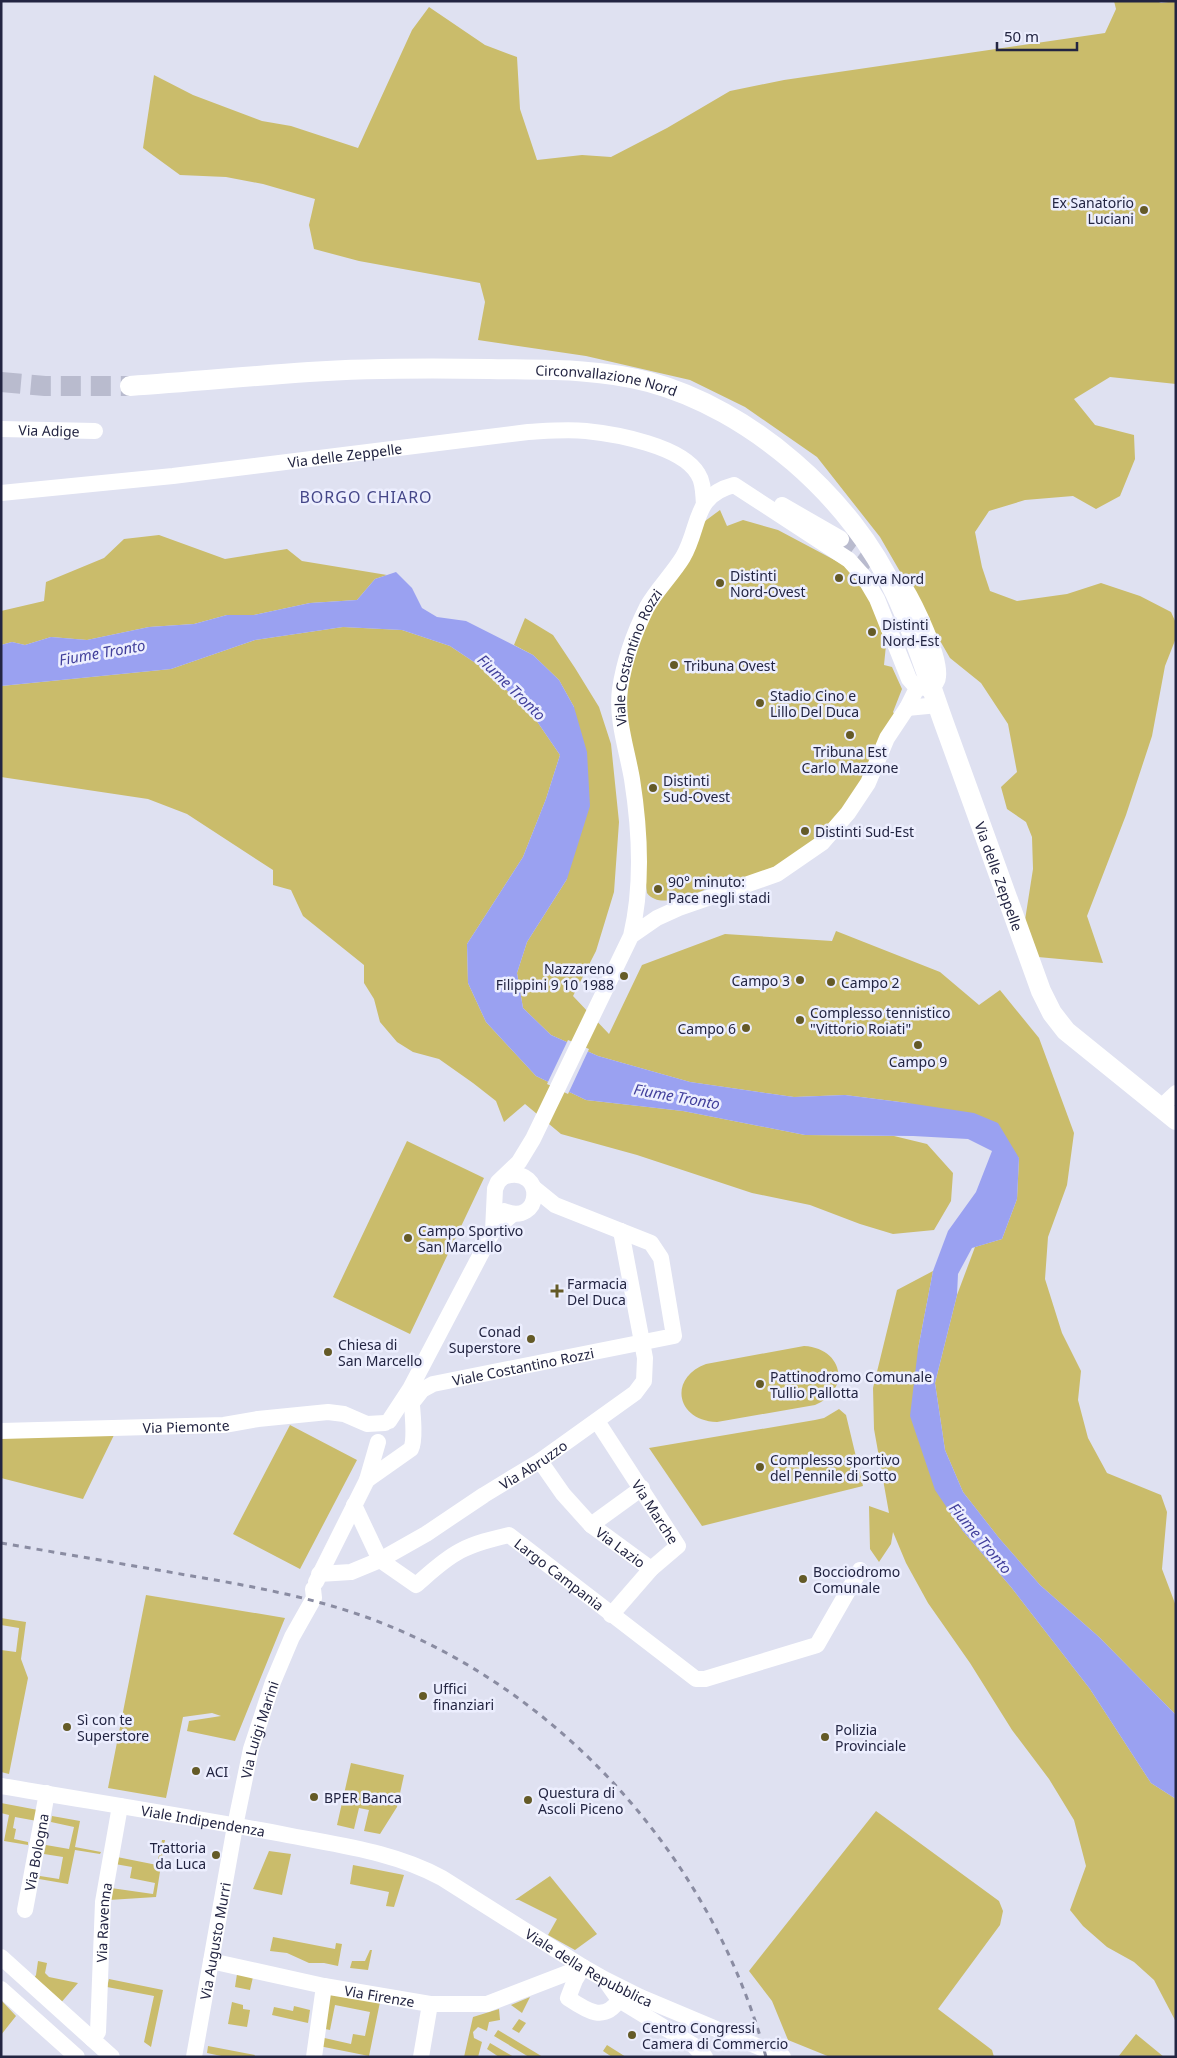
<svg xmlns="http://www.w3.org/2000/svg" width="1177" height="2058" font-family="'Noto Sans',sans-serif">
<style>
.green{fill:#cabc6b}
.water{fill:#9aa1f1}
.pier{fill:#dfe1f1}
.lines{fill:none;stroke-linecap:round;stroke-linejoin:round}
.minor-tunnel{stroke:#b9bbce;stroke-width:16;stroke-dasharray:16 8;stroke-linecap:butt}
.major-tunnel{stroke:#b9bbce;stroke-width:20;stroke-dasharray:20 10;stroke-linecap:butt}
.minor{stroke:#fff;stroke-width:16}
.major{stroke:#fff;stroke-width:20}
.rail{stroke:#8a8ca2;stroke-width:3;stroke-dasharray:6 6;stroke-linecap:butt}
.poi-dot{fill:#645a27;stroke:#eceefe;stroke-width:2}
.labels{text-anchor:middle;dominant-baseline:central;stroke-width:5;stroke-linejoin:round;paint-order:stroke}
.poi-label{font-size:14px;fill:#232542;stroke:#eceefe;text-anchor:start}
.street-label{font-size:14px;fill:#232542;stroke:#eceefe}
.water-label{font-size:15px;font-style:italic;fill:#42409c;stroke:#eceefe}
.quarter-label{font-size:16px;letter-spacing:1px;fill:#454789;stroke:#eceefe}
</style>
<rect width="100%" height="100%" fill="#dfe1f1"/>
<path class="green" d="M 1114,1 L 1157,1 L 1161,3 L 1176,1 L 1176,384 L 1110,377 L 1074,399 L 1095,425 L 1134,435 L 1135,459 L 1120,496 L 1096,509 L 1073,496 L 1025,500 L 989,511 L 975,532 L 982,567 L 990,591 L 1017,601 L 1067,594 L 1101,583 L 1140,596 L 1171,612 L 1176,623 L 1176,638 L 1165,666 L 1152,736 L 1126,815 L 1087,916 L 1103,963 L 1038,957 L 1025,920 L 1033,869 L 1032,837 L 1026,822 L 1007,809 L 1001,787 L 1017,772 L 1008,724 L 981,683 L 950,658 L 880,537 L 817,457 L 745,407 L 690,380 L 586,356 L 478,340 L 485,302 L 480,283 L 359,261 L 314,249 L 309,225 L 315,199 L 263,184 L 226,177 L 180,175 L 143,148 L 154,75 L 193,95 L 262,121 L 291,126 L 358,148 L 412,30 L 429,7 L 485,45 L 517,57 L 520,109 L 537,160 L 582,155 L 611,157 L 667,128 L 730,91 L 784,80 L 1105,33 L 1116,9 Z
M 720,510 L 727,526 L 743,520 L 778,530 L 842,564 L 859,580 L 884,628 L 886,645 L 884,665 L 892,667 L 902,689 L 893,712 L 901,726 L 824,845 L 720,898 L 715,886 C 697,892 660,911 647,893 L 623,693 L 649,614 L 701,524 Z
M 159,535 L 225,559 L 287,549 L 302,561 L 387,575 L 375,579 L 357,600 L 310,603 L 254,615 L 227,615 L 194,624 L 149,627 L 87,640 L 51,637 L 25,645 L 12,642 L 1,645 L 1,611 L 44,601 L 46,582 L 104,558 L 124,539 Z
M 525,618 L 553,635 L 575,668 L 599,707 L 611,744 L 619,822 L 614,892 L 596,951 L 573,996 L 609,1034 L 642,965 L 725,934 L 832,941 L 836,931 L 940,972 L 979,1005 L 1000,990 L 1039,1038 L 1074,1133 L 1067,1185 L 1048,1237 L 1045,1279 L 1062,1333 L 1081,1371 L 1078,1400 L 1088,1438 L 1107,1473 L 1161,1495 L 1167,1512 L 1162,1569 L 1176,1606 L 1176,1715 L 1099,1637 L 1040,1585 L 999,1538 L 963,1492 L 945,1450 L 935,1383 L 957,1295 L 975,1247 L 1002,1239 L 1017,1199 L 1019,1158 L 908,1103 L 845,1095 L 794,1097 L 690,1082 L 598,1056 L 551,1035 L 523,1008 L 517,973 L 527,942 L 567,879 L 574,707 L 559,680 L 533,655 L 514,645 Z
M 343,627 L 402,630 L 450,646 L 486,670 L 534,717 L 560,755 L 546,799 L 523,857 L 467,944 L 468,983 L 486,1022 L 536,1076 L 586,1100 L 683,1111 L 805,1135 L 894,1136 L 927,1144 L 953,1173 L 951,1201 L 934,1230 L 893,1234 L 860,1224 L 810,1205 L 752,1193 L 637,1155 L 561,1134 L 525,1104 L 504,1122 L 496,1101 L 473,1083 L 439,1059 L 413,1052 L 397,1042 L 380,1022 L 374,999 L 364,983 L 364,965 L 303,916 L 291,890 L 273,885 L 273,870 L 187,814 L 148,799 L 1,777 L 1,686 L 171,669 L 255,640 Z
M 407,1141 L 484,1178 L 410,1334 L 333,1297 Z
M 933,1271 L 918,1349 L 962,1530 L 1011,1587 L 1090,1689 L 1151,1783 L 1176,1799 L 1176,2022 L 1154,1980 L 1134,1962 L 1107,1947 L 1083,1926 L 1070,1910 L 1086,1866 L 1074,1820 L 1049,1779 L 1012,1730 L 970,1663 L 928,1603 L 906,1563 L 893,1532 L 891,1544 L 879,1562 L 870,1549 L 869,1506 L 889,1513 L 874,1429 L 873,1388 L 897,1290 Z
M 804,1346 C 843,1348 852,1390 815,1405 L 717,1422 C 676,1421 668,1378 706,1364 Z
M 839,1409 L 846,1415 L 863,1486 L 702,1526 L 649,1448 L 815,1420 L 824,1418 Z
M 290,1425 L 357,1460 L 300,1569 L 233,1534 Z
M 1,1435 L 114,1435 L 83,1499 L 1,1478 Z
M 146,1595 L 285,1618 L 235,1741 L 187,1731 L 189,1721 L 221,1716 L 212,1713 L 183,1717 L 166,1798 L 108,1788 Z
M 1,1618 L 26,1622 L 21,1659 L 28,1678 L 9,1774 L 1,1772 L 1,1650 L 16,1652 L 19,1628 L 1,1625 Z
M 351,1763 L 404,1775 L 397,1807 L 380,1834 L 364,1831 L 369,1810 L 359,1808 L 354,1829 L 337,1825 Z
M 1,1803 L 38,1810 L 37,1821 L 15,1817 L 13,1828 L 16,1829 L 14,1839 L 28,1842 L 28,1845 L 4,1841 L 9,1815 L 1,1813 Z
M 876,1811 L 999,1901 L 1003,1911 L 1000,1925 L 938,2009 L 992,2050 L 994,2057 L 830,2057 L 788,2040 L 772,2001 L 749,1971 Z
M 52,1816 L 80,1821 L 75,1847 L 101,1852 L 100,1854 L 75,1850 L 68,1884 L 39,1879 L 40,1876 L 59,1879 L 63,1857 L 44,1854 L 46,1845 L 69,1849 L 74,1827 L 51,1822 Z
M 162,1840 L 165,1840 L 156,1897 L 109,1900 L 111,1888 L 153,1894 L 155,1883 L 130,1878 L 132,1867 L 115,1864 L 117,1857 L 157,1865 Z
M 269,1851 L 291,1854 L 282,1895 L 253,1889 Z
M 353,1865 L 404,1875 L 394,1907 L 386,1906 L 389,1892 L 350,1884 Z
M 550,1876 L 597,1934 L 575,1950 L 548,1935 L 557,1919 L 519,1900 L 515,1900 Z
M 273,1937 L 335,1949 L 336,1943 L 342,1944 L 338,1966 L 324,1963 L 309,1963 L 287,1953 L 270,1951 Z
M 370,1950 L 372,1950 L 368,1970 L 350,1968 L 352,1961 L 365,1961 Z
M 38,1961 L 47,1963 L 45,1973 L 49,1977 L 78,1983 L 59,2005 L 33,1980 L 36,1975 Z
M 237,1974 L 253,1977 L 250,1990 L 235,1987 Z
M 109,1979 L 163,1990 L 151,2047 L 144,2042 L 154,1996 L 107,1987 Z
M 328,1991 L 380,2002 L 369,2056 L 319,2046 L 320,2037 L 351,2044 L 353,2034 L 365,2036 L 370,2012 L 335,2005 L 330,2030 L 321,2028 Z
M 530,1997 L 522,2013 L 511,2005 Z
M 1,2000 L 16,2016 L 1,2035 Z
M 232,2002 L 243,2005 L 243,2009 L 250,2010 L 247,2027 L 228,2024 Z
M 294,2006 L 310,2010 L 308,2023 L 272,2015 L 274,2007 L 293,2011 Z
M 499,2009 L 500,2020 L 489,2022 L 487,2031 L 478,2027 L 473,2032 L 474,2038 L 482,2042 L 478,2057 L 464,2057 L 473,2017 Z
M 519,2019 L 526,2023 L 519,2033 L 512,2029 Z
M 498,2030 L 543,2057 L 529,2057 L 494,2036 Z
M 1136,2034 L 1164,2057 L 1118,2057 Z
M 490,2043 L 514,2057 L 499,2057 L 487,2049 Z
M 607,2045 L 626,2057 L 612,2057 L 603,2051 Z
M 208,2046 L 255,2055 L 254,2057 L 226,2057 L 207,2053 Z"/>
<path class="water" d="M 396,572 L 412,588 L 422,608 L 437,617 L 466,621 L 533,655 L 559,680 L 574,707 L 587,752 L 590,806 L 567,879 L 527,942 L 517,973 L 523,1008 L 551,1035 L 598,1056 L 690,1082 L 794,1097 L 845,1095 L 908,1103 L 974,1113 L 998,1123 L 1019,1158 L 1017,1199 L 1002,1239 L 972,1248 L 958,1274 L 957,1295 L 935,1383 L 945,1450 L 963,1492 L 999,1538 L 1040,1585 L 1099,1637 L 1176,1715 L 1176,1799 L 1151,1783 L 1090,1689 L 1011,1587 L 962,1530 L 935,1490 L 910,1416 L 918,1349 L 933,1271 L 948,1231 L 976,1192 L 992,1151 L 968,1139 L 913,1136 L 805,1135 L 683,1111 L 586,1100 L 536,1076 L 486,1022 L 468,983 L 467,944 L 523,857 L 546,799 L 560,755 L 534,717 L 486,670 L 450,646 L 402,630 L 343,627 L 255,640 L 171,669 L 1,686 L 1,645 L 12,642 L 25,645 L 51,637 L 87,640 L 149,627 L 194,624 L 227,615 L 254,615 L 310,603 L 357,600 L 375,579 Z"/>
<path class="pier" d="M 568,1040 L 589,1049 L 568,1094 L 547,1084 Z"/>
<g class="lines">
<path class="minor-tunnel" d="M 841,539 L 880,568"/>
<path class="major-tunnel" d="M 1,382 L 45,386 L 130,386"/>
<g class="minor">
<path id="s1" d="M 1,429 L 95,431"/>
<path id="s2" d="M 1,493 L 173,476 L 528,432 C 547,431 566,429 586,431 C 616,434 682,446 698,474 C 704,483 703,495 704,504"/>
<path d="M 782,505 L 841,539"/>
<path d="M 904,586 C 915,604 941,657 938,677 C 938,681 935,684 932,687 L 925,688"/>
<path d="M 907,708 L 938,705"/>
<path d="M 1160,1108 L 1176,1093"/>
<path d="M 504,1211 C 542,1227 546,1166 506,1176"/>
<path id="s3" d="M 493,1231 L 495,1189 L 498,1182 L 519,1162 L 533,1139 L 631,936 C 643,886 640,830 632,779 C 627,750 616,719 620,689 C 624,662 635,631 647,607 C 657,589 672,575 683,557 C 701,526 692,496 734,485 L 849,560 L 864,577 L 877,599 L 909,679 L 917,688 L 907,708 L 887,738 L 868,783 L 848,813 L 822,843 L 777,874 L 679,908 L 657,918 L 631,936"/>
<path id="s4" d="M 411,1404 L 422,1390 L 433,1384 L 674,1336 L 661,1258 L 651,1243 L 555,1205 L 534,1188"/>
<path d="M 389,1421 L 410,1389 L 493,1231 L 513,1214"/>
<path id="s5" d="M 597,1421 L 678,1546 L 651,1569 L 611,1615"/>
<path id="s6" d="M 1,1431 L 224,1425 L 258,1419 L 328,1412 L 344,1414 L 367,1424 L 385,1423"/>
<path id="s7" d="M 540,1461 L 563,1494 L 591,1525 L 651,1569"/>
<path d="M 367,1480 L 411,1449 C 416,1439 412,1407 411,1394"/>
<path d="M 354,1505 L 380,1560"/>
<path d="M 591,1525 L 642,1488"/>
<path id="s8" d="M 380,1560 L 416,1585 C 430,1573 443,1560 460,1551 C 475,1543 492,1539 509,1535 L 696,1679 L 705,1679 L 817,1645 L 860,1570"/>
<path id="s9" d="M 319,1574 L 351,1572 L 380,1560 L 426,1534 L 484,1495 L 540,1461 L 635,1393 L 644,1381 L 645,1358 L 621,1231"/>
<path d="M 316,1582 L 367,1480 L 378,1442"/>
<path id="s10" d="M 1,1786 C 95,1802 189,1817 282,1834 C 336,1845 393,1851 442,1878 L 583,1967 L 604,1979 L 640,1997 L 783,2057"/>
<path id="s11" d="M 25,1910 L 47,1793"/>
<path d="M 1,1957 L 112,2057"/>
<path id="s12" d="M 211,1961 L 324,1986 L 430,2004 L 487,2004 L 583,1967"/>
<path d="M 583,1967 L 575,1980 L 568,1998 C 586,2010 604,2023 619,2000"/>
<path d="M 607,1983 L 619,2000 L 693,2045 L 705,2057"/>
<path d="M 1,1989 L 77,2057"/>
<path id="s13" d="M 92,2039 L 98,2032 L 103,1902 L 120,1806"/>
<path id="s14" d="M 194,2057 L 235,1826 L 251,1749 L 273,1682 L 292,1637 L 314,1598 L 313,1589"/>
<path d="M 314,2057 L 324,1986"/>
<path d="M 421,2057 L 430,2004"/>
</g>
<path class="major" id="s15" d="M 130,386 C 190,382 250,376 309,372 C 369,368 429,368 489,369 C 543,370 597,368 649,382 C 750,409 852,498 895,593 C 917,639 931,689 949,737 C 980,822 1010,906 1041,991 L 1052,1013 L 1066,1031 L 1176,1120"/>
<path class="rail" d="M 1,1543 C 65,1554 129,1565 192,1576 C 251,1586 310,1597 366,1617 C 560,1687 713,1859 766,2057"/>
</g>
<g class="poi-dot">
<circle cx="1144" cy="210" r="5"/>
<circle cx="839" cy="578" r="5"/>
<circle cx="720" cy="583" r="5"/>
<circle cx="872" cy="632" r="5"/>
<circle cx="674" cy="665" r="5"/>
<circle cx="760" cy="703" r="5"/>
<circle cx="850" cy="735" r="5"/>
<circle cx="653" cy="788" r="5"/>
<circle cx="805" cy="831" r="5"/>
<circle cx="658" cy="889" r="5"/>
<circle cx="624" cy="976" r="5"/>
<circle cx="800" cy="980" r="5"/>
<circle cx="831" cy="982" r="5"/>
<circle cx="800" cy="1020" r="5"/>
<circle cx="746" cy="1028" r="5"/>
<circle cx="918" cy="1045" r="5"/>
<circle cx="408" cy="1238" r="5"/>
<path d="M554.5 1283.5h5v5h5v5h-5v5h-5v-5h-5v-5h5z"/>
<circle cx="531" cy="1339" r="5"/>
<circle cx="328" cy="1352" r="5"/>
<circle cx="760" cy="1384" r="5"/>
<circle cx="760" cy="1467" r="5"/>
<circle cx="803" cy="1579" r="5"/>
<circle cx="423" cy="1696" r="5"/>
<circle cx="67" cy="1727" r="5"/>
<circle cx="825" cy="1737" r="5"/>
<circle cx="196" cy="1771" r="5"/>
<circle cx="314" cy="1797" r="5"/>
<circle cx="528" cy="1800" r="5"/>
<circle cx="216" cy="1855" r="5"/>
<circle cx="632" cy="2035" r="5"/>
</g>
<g class="labels">
<g class="poi-label">
<text x="1134" y="202" text-anchor="end">Ex Sanatorio<tspan x="1134" dy="16">Luciani</tspan></text>
<text x="730" y="575">Distinti<tspan x="730" dy="16">Nord-Ovest</tspan></text>
<text x="849" y="578">Curva Nord</text>
<text x="882" y="624">Distinti<tspan x="882" dy="16">Nord-Est</tspan></text>
<text x="684" y="665">Tribuna Ovest</text>
<text x="770" y="695">Stadio Cino e<tspan x="770" dy="16">Lillo Del Duca</tspan></text>
<text x="850" y="751" text-anchor="middle">Tribuna Est<tspan x="850" dy="16">Carlo Mazzone</tspan></text>
<text x="663" y="780">Distinti<tspan x="663" dy="16">Sud-Ovest</tspan></text>
<text x="815" y="831">Distinti Sud-Est</text>
<text x="668" y="881">90° minuto:<tspan x="668" dy="16">Pace negli stadi</tspan></text>
<text x="614" y="968" text-anchor="end">Nazzareno<tspan x="614" dy="16">Filippini 9 10 1988</tspan></text>
<text x="790" y="980" text-anchor="end">Campo 3</text>
<text x="841" y="982">Campo 2</text>
<text x="810" y="1012">Complesso tennistico<tspan x="810" dy="16">"Vittorio Roiati"</tspan></text>
<text x="736" y="1028" text-anchor="end">Campo 6</text>
<text x="918" y="1061" text-anchor="middle">Campo 9</text>
<text x="418" y="1230">Campo Sportivo<tspan x="418" dy="16">San Marcello</tspan></text>
<text x="567" y="1283">Farmacia<tspan x="567" dy="16">Del Duca</tspan></text>
<text x="521" y="1331" text-anchor="end">Conad<tspan x="521" dy="16">Superstore</tspan></text>
<text x="338" y="1344">Chiesa di<tspan x="338" dy="16">San Marcello</tspan></text>
<text x="770" y="1376">Pattinodromo Comunale<tspan x="770" dy="16">Tullio Pallotta</tspan></text>
<text x="770" y="1459">Complesso sportivo<tspan x="770" dy="16">del Pennile di Sotto</tspan></text>
<text x="813" y="1571">Bocciodromo<tspan x="813" dy="16">Comunale</tspan></text>
<text x="433" y="1688">Uffici<tspan x="433" dy="16">finanziari</tspan></text>
<text x="77" y="1719">Sì con te<tspan x="77" dy="16">Superstore</tspan></text>
<text x="835" y="1729">Polizia<tspan x="835" dy="16">Provinciale</tspan></text>
<text x="206" y="1771">ACI</text>
<text x="538" y="1792">Questura di<tspan x="538" dy="16">Ascoli Piceno</tspan></text>
<text x="324" y="1797">BPER Banca</text>
<text x="206" y="1847" text-anchor="end">Trattoria<tspan x="206" dy="16">da Luca</tspan></text>
<text x="642" y="2027">Centro Congressi<tspan x="642" dy="16">Camera di Commercio</tspan></text>
</g>
<g class="street-label">
<text stroke="none"><textPath href="#s15" startOffset="478">Circonvallazione Nord</textPath></text>
<text stroke="none"><textPath href="#s1" startOffset="48">Via Adige</textPath></text>
<text stroke="none"><textPath href="#s2" startOffset="346">Via delle Zeppelle</textPath></text>
<text stroke="none"><textPath href="#s3" startOffset="615">Viale Costantino Rozzi</textPath></text>
<text stroke="none"><textPath href="#s15" startOffset="1156">Via delle Zeppelle</textPath></text>
<text stroke="none"><textPath href="#s4" startOffset="122">Viale Costantino Rozzi</textPath></text>
<text stroke="none"><textPath href="#s6" startOffset="185">Via Piemonte</textPath></text>
<text stroke="none"><textPath href="#s9" startOffset="244">Via Abruzzo</textPath></text>
<text stroke="none"><textPath href="#s5" startOffset="108">Via Marche</textPath></text>
<text stroke="none"><textPath href="#s7" startOffset="119">Via Lazio</textPath></text>
<text stroke="none"><textPath href="#s8" startOffset="215">Largo Campania</textPath></text>
<text stroke="none"><textPath href="#s14" startOffset="334">Via Luigi Marini</textPath></text>
<text stroke="none"><textPath href="#s10" startOffset="205">Viale Indipendenza</textPath></text>
<text stroke="none"><textPath href="#s11" startOffset="59">Via Bologna</textPath></text>
<text stroke="none"><textPath href="#s13" startOffset="119">Via Ravenna</textPath></text>
<text stroke="none"><textPath href="#s14" startOffset="118">Via Augusto Murri</textPath></text>
<text stroke="none"><textPath href="#s10" startOffset="624">Viale della Repubblica</textPath></text>
<text stroke="none"><textPath href="#s12" startOffset="172">Via Firenze</textPath></text>
</g>
<g class="water-label">
<text transform="translate(102 652) rotate(-10)">Fiume Tronto</text>
<text transform="translate(512 687) rotate(44)">Fiume Tronto</text>
<text transform="translate(677 1096) rotate(10)">Fiume Tronto</text>
<text transform="translate(981 1538) rotate(50)">Fiume Tronto</text>
</g>
<g class="quarter-label">
<text x="366" y="497">BORGO CHIARO</text>
</g>
</g>
<rect width="1177" height="2058" fill="none" stroke="#232542" stroke-width="5"/>
<path d="M997 42v8h80v-8" fill="none" stroke="#232542" stroke-width="2.5"/>
<text x="1004" y="42" font-size="15" fill="#232542" stroke="#eceefe" stroke-width="4" paint-order="stroke">50 m</text>
</svg>
